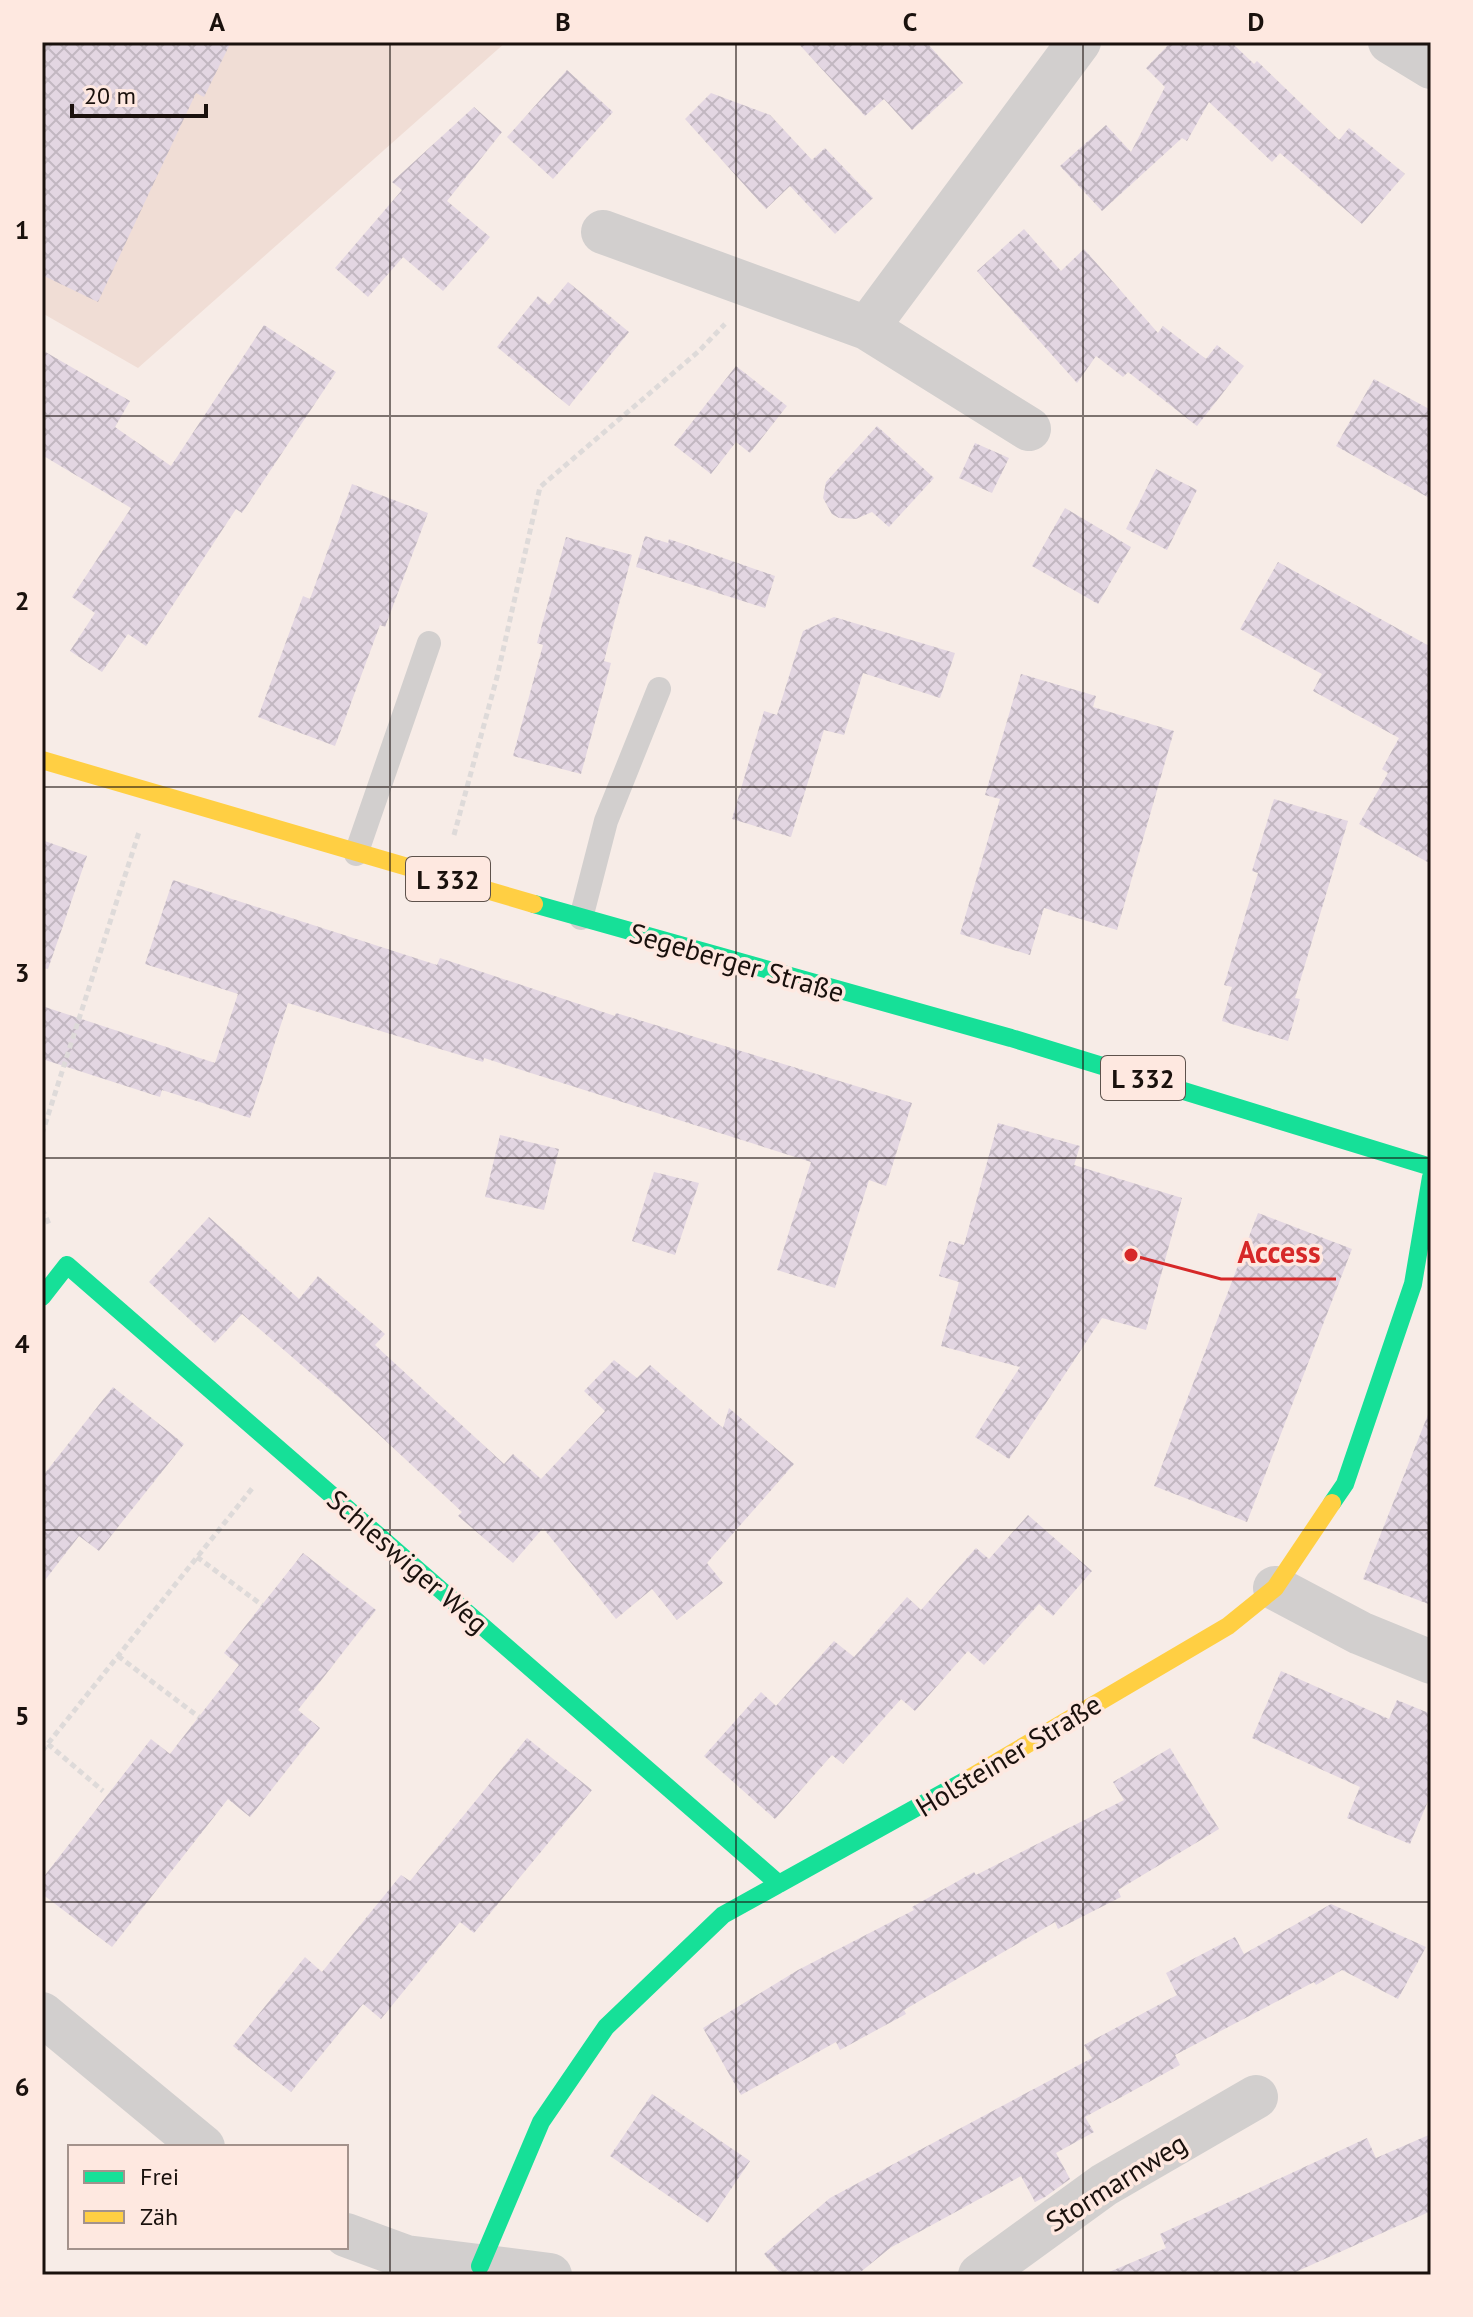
<svg xmlns="http://www.w3.org/2000/svg" width="1473" height="2317" font-family="'PT Sans',sans-serif">
<style>
.built{fill:#f0ddd5}
.building{fill:url(#building-cross-hatch)}
.lines{fill:none;stroke-linecap:round;stroke-linejoin:round}
.path{stroke:#dedad9;stroke-width:5;stroke-dasharray:6 4;stroke-linecap:butt}
.lane{stroke:#d2cfce;stroke-width:24}
.street{stroke:#d2cfce;stroke-width:44}
.fast{stroke:#16e098;stroke-width:18}
.slow{stroke:#ffcf43;stroke-width:18}
.grid{fill:none;stroke:#1a110d;stroke-width:2;stroke-opacity:0.55}
.labels{text-anchor:middle;dominant-baseline:central;stroke-width:7;stroke-linejoin:round;paint-order:stroke}
.shield{fill:#fee8e0;stroke:#5e524c;stroke-width:2}
.shield-label{font-size:26px;font-weight:bold;fill:#1a110d}
.street-label{font-size:28px;fill:#1a110d;stroke:#fee8e0}
.leader{fill:none;stroke:#d62828;stroke-width:3}
.callout-dot{fill:#d62828;stroke:#fee8e0;stroke-width:3}
.callout-label{font-size:30px;text-anchor:middle;font-weight:bold;fill:#d62828;stroke:#fee8e0;stroke-width:7;stroke-linejoin:round;paint-order:stroke}
.neatline{fill:none;stroke:#1a110d;stroke-width:3}
.grid-label{font-size:26px;text-anchor:middle;font-weight:bold;fill:#1a110d}
</style>
<defs>
<pattern id="building-cross-hatch" width="8" height="8" patternUnits="userSpaceOnUse" patternTransform="scale(2)"><rect width="8" height="8" fill="#e3d6e2"/><path d="M0 0l8 8M0 8l8-8" fill="none" stroke="#c2b7c1"/></pattern>
</defs>
<rect width="100%" height="100%" fill="#f7ece7"/>
<path class="built" d="M 42,42 L 506,42 L 138,368 L 42,313 Z"/>
<path class="building" d="M 42,42 L 231,42 L 204,97 L 196,93 L 98,302 L 42,275 Z
M 797,42 L 926,42 L 963,83 L 912,130 L 884,99 L 865,116 Z
M 1171,42 L 1231,42 L 1254,64 L 1257,61 L 1339,140 L 1349,128 L 1405,174 L 1362,224 L 1280,153 L 1272,162 L 1209,102 L 1187,141 L 1182,138 L 1102,211 L 1060,166 L 1106,125 L 1131,152 L 1165,87 L 1146,68 Z
M 567,70 L 613,112 L 553,179 L 507,137 Z
M 711,93 L 770,115 L 812,160 L 825,148 L 873,198 L 835,234 L 790,186 L 766,209 L 685,119 Z
M 474,107 L 502,132 L 447,201 L 490,237 L 443,291 L 403,257 L 368,297 L 335,268 L 402,190 L 392,182 Z
M 1024,229 L 1061,271 L 1084,249 L 1158,333 L 1163,326 L 1206,359 L 1217,345 L 1244,366 L 1197,426 L 1128,372 L 1123,377 L 1096,356 L 1077,383 L 977,271 Z
M 568,282 L 629,332 L 569,406 L 497,347 L 538,296 L 549,305 Z
M 264,325 L 336,372 L 242,513 L 236,509 L 146,646 L 128,634 L 102,672 L 70,651 L 95,613 L 72,597 L 131,508 L 42,455 L 42,350 L 130,401 L 115,427 L 171,466 Z
M 736,366 L 787,406 L 750,453 L 736,442 L 711,474 L 674,445 Z
M 1374,379 L 1431,410 L 1431,499 L 1336,446 Z
M 877,426 L 934,478 L 889,527 L 872,512 L 856,519 L 839,518 L 832,514 L 823,498 L 826,482 Z
M 975,443 L 1009,458 L 992,493 L 959,478 Z
M 1156,469 L 1197,490 L 1167,550 L 1126,529 Z
M 352,484 L 428,513 L 385,627 L 380,625 L 335,746 L 258,717 L 303,596 L 310,599 Z
M 1065,508 L 1131,547 L 1098,604 L 1032,566 Z
M 645,536 L 668,543 L 669,539 L 775,576 L 765,608 L 636,567 Z
M 566,537 L 632,555 L 604,661 L 611,663 L 581,774 L 513,756 L 543,645 L 537,643 Z
M 1278,562 L 1431,647 L 1431,864 L 1359,824 L 1388,773 L 1382,769 L 1399,738 L 1313,691 L 1322,674 L 1240,629 Z
M 834,617 L 955,653 L 940,698 L 863,673 L 844,735 L 824,730 L 791,837 L 732,819 L 764,711 L 777,715 L 803,631 Z
M 1021,674 L 1096,696 L 1093,707 L 1174,731 L 1117,930 L 1044,908 L 1030,955 L 960,934 L 1000,799 L 985,795 Z
M 1274,799 L 1348,821 L 1295,998 L 1300,999 L 1288,1041 L 1222,1021 L 1232,987 L 1224,985 L 1258,873 L 1252,871 Z
M 42,840 L 87,856 L 48,969 L 42,968 Z
M 173,880 L 437,965 L 440,958 L 615,1016 L 616,1013 L 912,1103 L 886,1186 L 869,1180 L 835,1288 L 777,1270 L 811,1162 L 484,1058 L 483,1062 L 288,1003 L 250,1118 L 162,1090 L 160,1097 L 42,1059 L 42,1006 L 215,1063 L 238,994 L 145,964 Z
M 998,1123 L 1080,1146 L 1074,1165 L 1182,1198 L 1146,1330 L 1102,1318 L 1009,1459 L 975,1437 L 1020,1367 L 941,1346 L 959,1282 L 939,1276 L 949,1241 L 964,1245 Z
M 500,1135 L 559,1149 L 544,1210 L 485,1197 Z
M 654,1172 L 699,1183 L 675,1255 L 632,1241 Z
M 1258,1213 L 1352,1249 L 1247,1522 L 1154,1486 Z
M 209,1217 L 299,1299 L 318,1276 L 385,1334 L 375,1345 L 504,1464 L 513,1454 L 541,1479 L 605,1411 L 584,1391 L 614,1360 L 637,1378 L 650,1365 L 723,1428 L 729,1408 L 794,1464 L 707,1563 L 723,1583 L 677,1620 L 652,1589 L 616,1619 L 543,1528 L 513,1563 L 458,1516 L 462,1512 L 342,1400 L 242,1314 L 215,1343 L 149,1282 Z
M 113,1387 L 184,1444 L 99,1551 L 79,1536 L 42,1584 L 42,1477 Z
M 1429,1412 L 1431,1412 L 1431,1605 L 1363,1579 Z
M 1028,1515 L 1092,1571 L 1053,1616 L 1039,1604 L 984,1665 L 968,1651 L 915,1711 L 901,1699 L 843,1764 L 832,1755 L 775,1819 L 704,1756 L 761,1692 L 776,1706 L 834,1641 L 854,1657 L 907,1597 L 921,1610 L 976,1548 L 989,1559 Z
M 303,1553 L 376,1610 L 298,1710 L 320,1728 L 250,1817 L 228,1799 L 112,1947 L 42,1894 L 42,1879 L 151,1739 L 170,1754 L 239,1665 L 224,1653 Z
M 1281,1671 L 1389,1719 L 1397,1700 L 1431,1714 L 1431,1794 L 1410,1844 L 1347,1818 L 1360,1787 L 1252,1738 Z
M 527,1738 L 592,1790 L 474,1933 L 460,1922 L 381,2019 L 363,2004 L 291,2092 L 233,2046 L 305,1957 L 322,1972 L 401,1875 L 410,1881 Z
M 1170,1748 L 1219,1829 L 1118,1890 L 1121,1897 L 1058,1929 L 1055,1922 L 904,2010 L 906,2014 L 840,2050 L 836,2042 L 741,2095 L 703,2028 L 798,1970 L 914,1910 L 912,1907 L 974,1872 L 976,1875 L 1124,1800 L 1113,1782 Z
M 1331,1904 L 1426,1947 L 1398,1999 L 1342,1970 L 1316,1985 L 1314,1982 L 1175,2055 L 1180,2065 L 1085,2117 L 1094,2132 L 1056,2153 L 1070,2179 L 1045,2197 L 1035,2202 L 1021,2176 L 890,2248 L 857,2275 L 782,2275 L 764,2254 L 830,2198 L 1092,2058 L 1084,2045 L 1177,1995 L 1166,1973 L 1235,1937 L 1244,1954 Z
M 652,2094 L 750,2161 L 708,2223 L 610,2156 Z
M 1431,2134 L 1431,2211 L 1289,2275 L 1102,2275 L 1166,2248 L 1160,2234 L 1367,2138 L 1376,2158 Z"/>
<g class="lines">
<path class="path" d="M 454,835 L 497,677 L 540,487 L 699,351 L 725,324
M 42,1134 L 139,832
M 42,1209 L 50,1226
M 197,1557 L 262,1605
M 118,1656 L 199,1717
M 48,1744 L 103,1791
M 42,1751 L 254,1486"/>
<path class="lane" d="M 356,854 L 429,643
M 581,918 L 606,821 L 659,689"/>
<path class="street" d="M 1390,42 L 1431,67
M 603,232 L 867,328 L 1029,429
M 867,328 L 1079,42
M 1275,1588 L 1360,1633 L 1431,1662
M 42,2014 L 203,2147
M 346,2235 L 406,2257 L 550,2275
M 980,2275 L 1104,2185 L 1256,2097"/>
<path class="fast" d="M 534,904 L 1011,1038 L 1431,1167
M 42,1297 L 67,1265 L 779,1884
M 1332,1503 L 1345,1484 L 1413,1284 L 1431,1177
M 480,2266 L 541,2122 L 606,2027 L 723,1915 L 968,1779"/>
<path class="slow" d="M 42,760 L 534,904
M 968,1779 L 1228,1626 L 1275,1588 L 1332,1503"/>
</g>
<path class="grid" d="M 390,42 L 390,2275M 736,42 L 736,2275M 1083,42 L 1083,2275M 42,416 L 1431,416M 42,787 L 1431,787M 42,1158 L 1431,1158M 42,1530 L 1431,1530M 42,1902 L 1431,1902"/>
<g class="labels">
<g class="shield">
<rect x="406" y="857" width="84" height="44" rx="6"/>
<rect x="1101" y="1056" width="84" height="44" rx="6"/>
</g>
<g class="shield-label">
<text x="448" y="879">L 332</text>
<text x="1143" y="1078">L 332</text>
</g>
<g class="street-label">
<text transform="translate(737 962) rotate(16)">Segeberger Straße</text>
<text transform="translate(408 1561) rotate(41)">Schleswiger Weg</text>
<text transform="translate(1008 1755) rotate(-31)">Holsteiner Straße</text>
<text transform="translate(1116 2182) rotate(-32)">Stormarnweg</text>
</g>
</g>
<path class="leader" d="M1131 1255L1221 1279H1336"/>
<circle class="callout-dot" cx="1131" cy="1255" r="8"/>
<g class="callout-label">
<text x="1279" y="1263">Access</text>
</g>
<rect width="1473" height="2317" fill="none" stroke="#fee8e0" stroke-width="88"/>
<rect x="68" y="2145" width="280" height="104" fill="#fee8e0" stroke="#a3928c" stroke-width="2"/>
<rect x="84" y="2171" width="40" height="12" fill="#16e098" stroke="#a3928c" stroke-width="2"/>
<text x="140" y="2185" font-size="24" fill="#1a110d">Frei</text>
<rect x="84" y="2211" width="40" height="12" fill="#ffcf43" stroke="#a3928c" stroke-width="2"/>
<text x="140" y="2225" font-size="24" fill="#1a110d">Zäh</text>
<path d="M72 104v12h134v-12" fill="none" stroke="#1a110d" stroke-width="4"/>
<text x="84" y="104" font-size="24" fill="#1a110d" stroke="#fee8e0" stroke-width="6" paint-order="stroke">20 m</text>
<rect x="44" y="44" width="1385" height="2229" class="neatline"/>
<g class="grid-label">
<text x="217" y="31">A</text>
<text x="563" y="31">B</text>
<text x="910" y="31">C</text>
<text x="1256" y="31">D</text>
<text x="22" y="239">1</text>
<text x="22" y="610">2</text>
<text x="22" y="982">3</text>
<text x="22" y="1353">4</text>
<text x="22" y="1725">5</text>
<text x="22" y="2096">6</text>
</g>
</svg>
